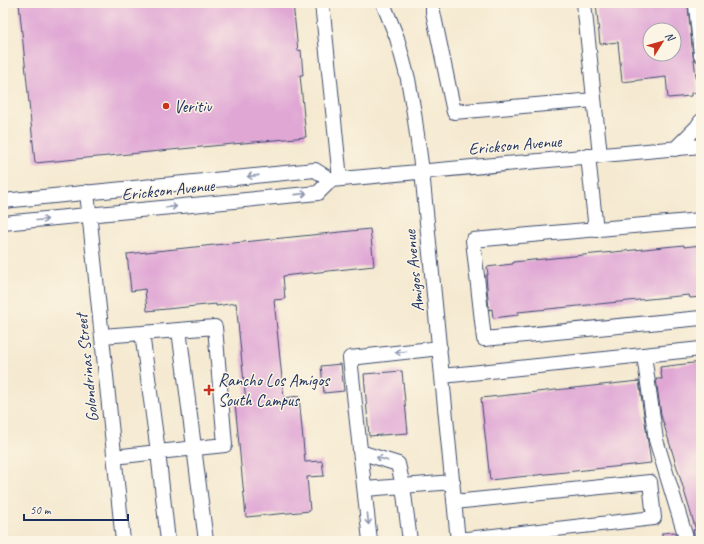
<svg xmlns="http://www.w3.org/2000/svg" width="704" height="544" font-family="Caveat,sans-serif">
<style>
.building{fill:#e0a7d5;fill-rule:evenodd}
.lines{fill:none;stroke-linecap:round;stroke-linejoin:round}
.minor-casing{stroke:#3c4b6f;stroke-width:16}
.minor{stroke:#fff;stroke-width:14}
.oneway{stroke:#8d97ae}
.poi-dot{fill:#c8321e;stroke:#fcf5e5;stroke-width:1.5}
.labels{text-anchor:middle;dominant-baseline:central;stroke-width:3;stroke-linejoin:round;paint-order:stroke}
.poi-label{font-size:17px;fill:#1b2f5e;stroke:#fcf5e5;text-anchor:start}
.street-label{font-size:17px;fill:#1b2f5e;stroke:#fcf5e5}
</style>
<rect width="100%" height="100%" fill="#fcf5e5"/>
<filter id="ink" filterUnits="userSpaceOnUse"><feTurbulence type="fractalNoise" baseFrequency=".025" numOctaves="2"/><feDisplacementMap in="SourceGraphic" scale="8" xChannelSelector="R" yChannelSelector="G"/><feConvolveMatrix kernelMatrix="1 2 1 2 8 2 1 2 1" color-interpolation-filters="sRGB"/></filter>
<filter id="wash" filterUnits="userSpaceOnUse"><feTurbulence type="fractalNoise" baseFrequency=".012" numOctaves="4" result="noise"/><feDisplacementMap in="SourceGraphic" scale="16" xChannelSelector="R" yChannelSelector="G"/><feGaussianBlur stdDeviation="0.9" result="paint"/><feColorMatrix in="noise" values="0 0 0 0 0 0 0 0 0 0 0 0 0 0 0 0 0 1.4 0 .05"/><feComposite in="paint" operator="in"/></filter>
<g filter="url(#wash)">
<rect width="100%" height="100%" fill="#f5ead1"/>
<g id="blocks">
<path class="building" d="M 19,3 L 293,3 L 298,51 L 301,50 L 303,75 L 300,75 L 306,137 L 35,163 Z
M 596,3 L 688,3 L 688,7 L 693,56 L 694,60 L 698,92 L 691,93 L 691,96 L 668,98 L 666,77 L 622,82 L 618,42 L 600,44 ZM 650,30 L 674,30 L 674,54 L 650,54 Z
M 370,229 L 374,266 L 283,276 L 285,299 L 274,300 L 284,398 L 299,396 L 305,462 L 322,461 L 324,476 L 307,477 L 310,511 L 246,517 L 235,403 L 246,402 L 236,303 L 216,306 L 216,304 L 147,311 L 145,289 L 131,291 L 127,254 Z
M 684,245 L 684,247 L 701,245 L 701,297 L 690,298 L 689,295 L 518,312 L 518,315 L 493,318 L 492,309 L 489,310 L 486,275 L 488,275 L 487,267 L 513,264 L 513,262 Z
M 701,362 L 701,541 L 695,541 L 693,530 L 696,530 L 661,415 L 656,379 L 662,379 L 660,367 Z
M 341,364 L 344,391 L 324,393 L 321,366 Z
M 402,371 L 408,433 L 369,436 L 364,374 Z
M 639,381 L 651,463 L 490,480 L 481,398 Z
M 675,532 L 678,541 L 662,541 L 662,533 Z"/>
</g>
</g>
<g filter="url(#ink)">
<use href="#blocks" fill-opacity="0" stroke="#3c4b6f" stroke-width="1"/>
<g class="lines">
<defs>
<path id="minor" d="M 322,3 L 340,179
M 383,3 L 397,38 L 408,79 L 414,113 L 422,171 L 458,541
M 433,3 L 433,12 L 454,112 L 594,100
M 584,3 L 600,155
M 696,6 L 701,55
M 675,149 L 697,127 L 701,121
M 588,156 L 596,230
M 87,192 L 123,541
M 3,201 L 315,170 L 331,180 L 701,146
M 701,220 L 473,240 L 484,339 L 701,318
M 3,223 L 318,193 L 331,180
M 179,330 L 206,541
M 142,333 L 215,327 L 225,445 L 158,452 L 168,541
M 102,336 L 142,333 L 158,452 L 114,457
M 644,355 L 656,440 L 687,541
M 442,376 L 701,349
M 360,452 L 398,464 L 403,486 L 410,541
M 365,489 L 453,482
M 454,502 L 650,482 L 654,518 L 458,540
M 370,541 L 350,358 L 440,348"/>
</defs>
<use href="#minor" class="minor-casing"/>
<use href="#minor" class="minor"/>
</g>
<defs><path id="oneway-shaft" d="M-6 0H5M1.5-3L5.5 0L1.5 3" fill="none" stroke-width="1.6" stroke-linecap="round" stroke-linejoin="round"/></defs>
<g class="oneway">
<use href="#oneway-shaft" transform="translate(253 176) rotate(174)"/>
<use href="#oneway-shaft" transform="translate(301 194) rotate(-6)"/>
<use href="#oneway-shaft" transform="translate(171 207) rotate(-6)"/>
<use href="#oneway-shaft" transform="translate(42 220) rotate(-5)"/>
<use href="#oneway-shaft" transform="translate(401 352) rotate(174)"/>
<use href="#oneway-shaft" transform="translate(382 459) rotate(-162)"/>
<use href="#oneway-shaft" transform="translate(368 519) rotate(84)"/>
</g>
</g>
<g class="poi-dot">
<circle cx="166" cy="106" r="4"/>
<path d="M207 384h4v4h4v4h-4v4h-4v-4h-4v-4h4z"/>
</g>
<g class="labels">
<g class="poi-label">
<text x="174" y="106">Veritiv</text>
<text x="218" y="380">Rancho Los Amigos<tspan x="218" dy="20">South Campus</tspan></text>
</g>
<g class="street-label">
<text transform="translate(515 145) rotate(-5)">Erickson Avenue</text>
<text transform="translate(168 190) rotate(-6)">Erickson Avenue</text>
<text transform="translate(414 271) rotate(-96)">Amigos Avenue</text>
<text transform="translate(87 368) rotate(-96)">Golondrinas Street</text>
</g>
</g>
<rect width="704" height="544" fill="none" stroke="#fcf5e5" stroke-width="16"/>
<g transform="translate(662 42) rotate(53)"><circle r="19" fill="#fcf5e5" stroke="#a2a6af"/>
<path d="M0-3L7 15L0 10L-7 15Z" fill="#c8321e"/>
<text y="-6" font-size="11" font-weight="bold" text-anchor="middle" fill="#1b2f5e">N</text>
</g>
<path d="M24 514v6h104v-6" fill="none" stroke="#1b2f5e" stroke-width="2"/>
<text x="30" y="514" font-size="12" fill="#1b2f5e" stroke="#fcf5e5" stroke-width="3" paint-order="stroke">50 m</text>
</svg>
